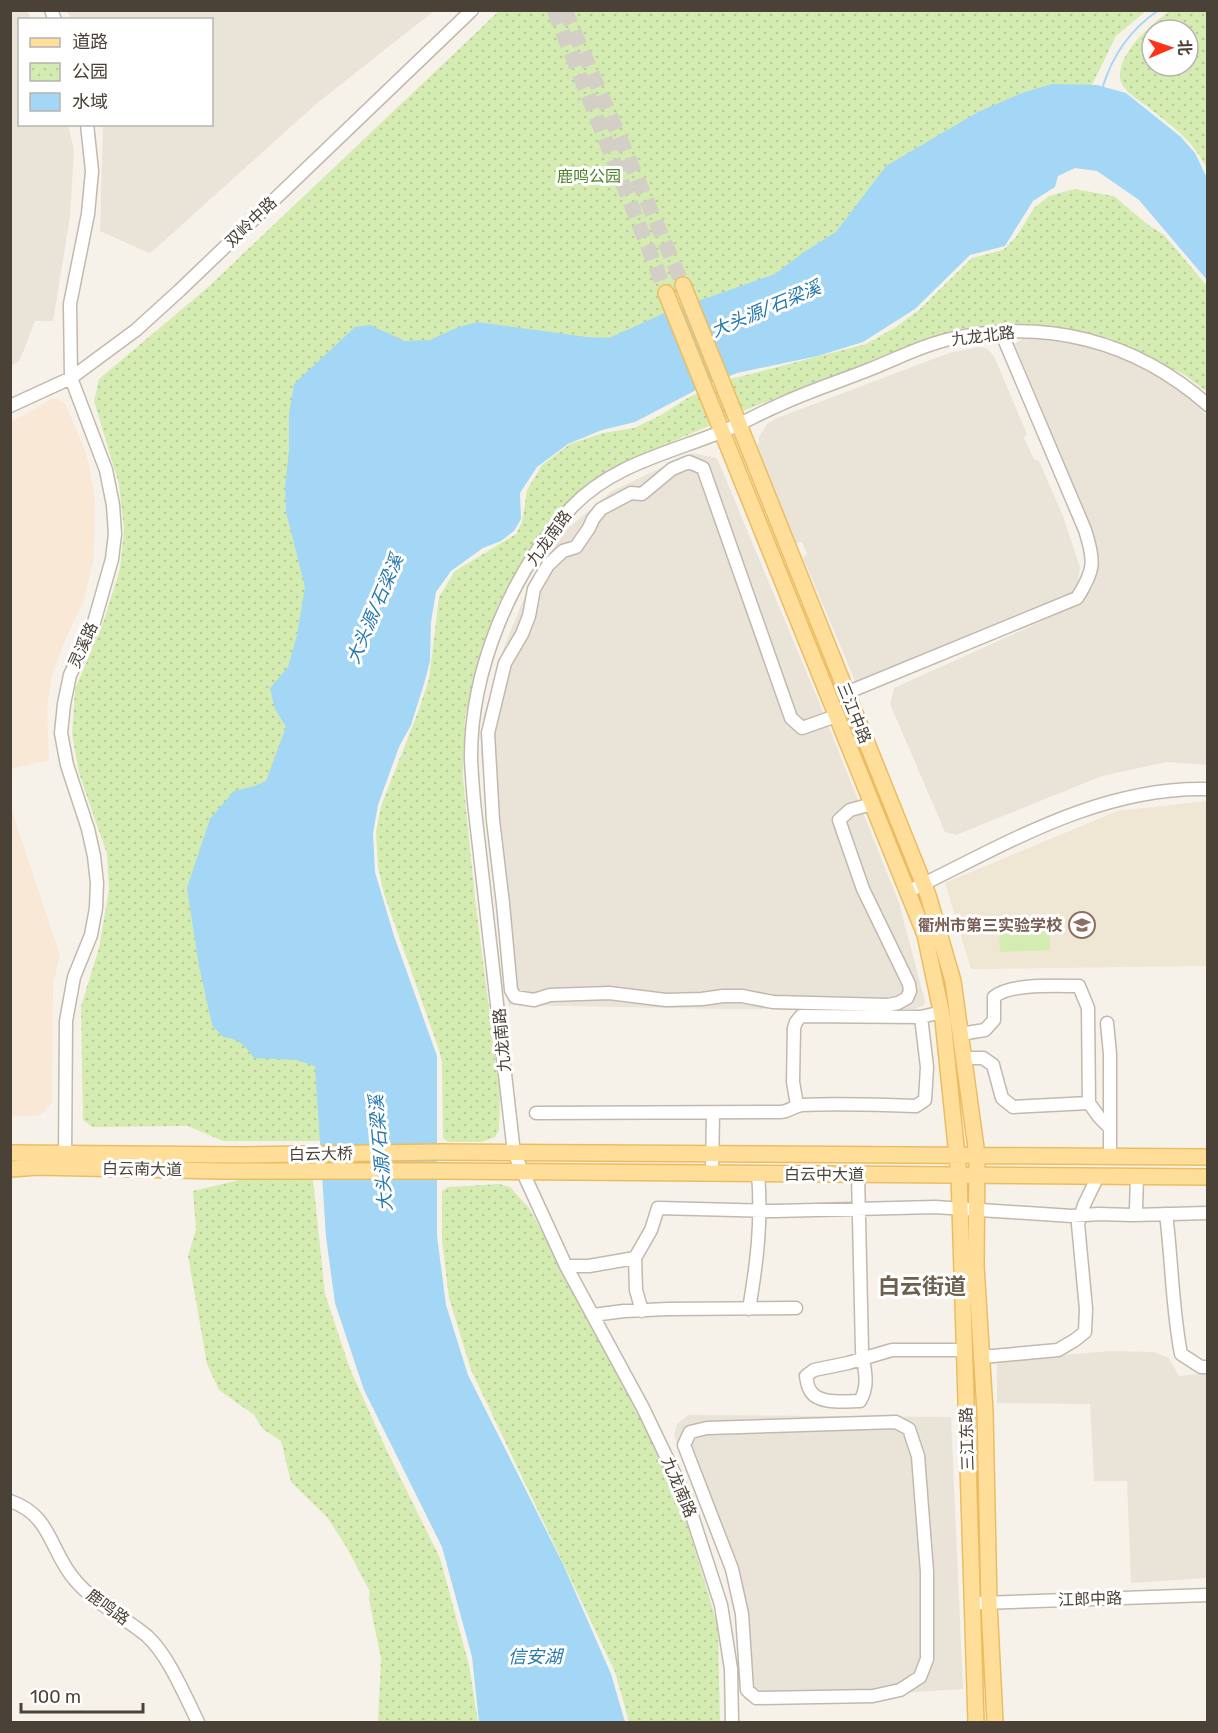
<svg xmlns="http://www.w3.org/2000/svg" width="1218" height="1733" font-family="Rubik,'Noto Sans SC',sans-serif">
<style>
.residential{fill:#eae4d8}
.commercial{fill:#f8e8d5}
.education{fill:#efe6d3}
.park{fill:url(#park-dots);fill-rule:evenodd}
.pitch{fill:#d4ecb1}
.water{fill:#a4d7f5}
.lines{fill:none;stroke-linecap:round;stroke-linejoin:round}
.stream{stroke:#a4d7f5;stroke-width:2}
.major-tunnel{stroke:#d4cfc6;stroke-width:15;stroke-dasharray:15 8;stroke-linecap:butt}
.minor-casing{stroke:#c2b9ac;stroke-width:15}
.major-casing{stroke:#ebbd63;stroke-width:18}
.minor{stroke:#fff;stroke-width:12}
.major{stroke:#ffde9a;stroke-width:15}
.labels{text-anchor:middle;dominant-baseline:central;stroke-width:6;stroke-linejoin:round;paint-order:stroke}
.park-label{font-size:16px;fill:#4c8126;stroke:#fff}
.street-label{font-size:16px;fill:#4b4237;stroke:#fff}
.education-label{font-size:16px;font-weight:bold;fill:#785e54;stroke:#fff;text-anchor:end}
.water-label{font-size:18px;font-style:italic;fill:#2779ad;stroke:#fff}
.district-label{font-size:22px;font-weight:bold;fill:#6e604e;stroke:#fff}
</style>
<defs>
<pattern id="park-dots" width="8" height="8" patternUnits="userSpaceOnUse" patternTransform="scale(1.5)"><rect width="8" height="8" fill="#d4ecb1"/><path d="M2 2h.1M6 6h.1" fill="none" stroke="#b8cc99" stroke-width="1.8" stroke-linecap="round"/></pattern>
</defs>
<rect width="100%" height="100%" fill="#f6f2ea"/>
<path class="residential" d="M 10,11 L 27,11 L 31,19 L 20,20 L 20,124 L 68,125 L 74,150 L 70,217 L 53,321 L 35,321 L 20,360 L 11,366 Z
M 67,11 L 434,11 L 316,104 L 154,250 L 149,253 L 100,231 L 103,125 L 212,124 L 212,20 L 71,19 Z
M 1034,337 L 1080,343 L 1128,359 L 1185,393 L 1207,416 L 1207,765 L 1167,762 L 1102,776 L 956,835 L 945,832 L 890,704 L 894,688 L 1080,604 L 1093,587 L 1098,564 L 1097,545 L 1015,344 L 1023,338 Z
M 978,347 L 986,348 L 994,356 L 1027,434 L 1024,438 L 1034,459 L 1039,461 L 1063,516 L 1080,567 L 1078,581 L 1074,592 L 1057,606 L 856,683 L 803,558 L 807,554 L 802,542 L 794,544 L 758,448 L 759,437 L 767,424 L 777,418 L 949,353 Z
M 692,453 L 717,458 L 819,702 L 899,903 L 925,1001 L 923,1006 L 914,1009 L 723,1009 L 509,1005 L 481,756 L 483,718 L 504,647 L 532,579 L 566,530 L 612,491 Z
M 1111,1351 L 1154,1352 L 1169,1358 L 1179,1376 L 1207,1373 L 1207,1578 L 1131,1583 L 1127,1481 L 1094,1481 L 1090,1404 L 997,1403 L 997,1360 Z
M 688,1415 L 951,1417 L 963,1689 L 750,1702 L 744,1699 L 737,1615 L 723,1558 L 674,1436 L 677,1424 Z"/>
<path class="commercial" d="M 52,399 L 57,399 L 65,403 L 86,453 L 95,497 L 94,557 L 84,600 L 66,638 L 52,675 L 47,707 L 49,760 L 11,769 L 11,422 Z
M 10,805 L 60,955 L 53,984 L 52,1103 L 41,1115 L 11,1117 Z"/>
<path class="education" d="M 1207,801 L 1207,966 L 971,969 L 945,883 L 1117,811 Z"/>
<path class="park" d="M 1171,10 L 1207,11 L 1207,169 C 1193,140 1173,127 1148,107 C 1140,101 1129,95 1123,86 C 1108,61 1152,23 1171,10 ZM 1152,30 L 1188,30 L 1188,66 L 1152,66 Z
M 499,11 L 1146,11 L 1116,36 L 1089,91 L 831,241 L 311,586 L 289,725 L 307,1056 L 319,1064 L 326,1141 L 223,1141 L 188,1126 L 92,1127 L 83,1120 L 81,1006 L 99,948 L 109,889 L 107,854 L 79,773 L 72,734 L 75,689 L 104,620 L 120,569 L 124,530 L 119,484 L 94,401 L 99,379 L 206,289 Z
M 1074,189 L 1114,196 L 1147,224 L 1164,235 L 1207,286 L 1207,392 L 1185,375 L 1109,338 L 1070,329 L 1033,325 L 985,326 L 945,335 L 890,354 L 748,409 L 607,470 L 579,495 L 525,559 L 500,600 L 479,656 L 465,717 L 463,778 L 475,898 L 500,1095 L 499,1130 L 495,1137 L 481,1142 L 448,1142 L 443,1138 L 442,1062 L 439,1050 L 384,894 L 378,867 L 376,832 L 381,806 L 418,712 L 429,679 L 439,597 L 455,571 L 516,534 L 522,522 L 527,490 L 542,465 L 570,444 L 603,433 L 634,428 L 659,416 L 691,396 L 723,381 L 866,344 L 896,327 L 920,309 L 972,258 L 1003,250 L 1016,237 L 1034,208 L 1049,196 Z
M 313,1179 L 325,1294 L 350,1369 L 387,1451 L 440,1558 L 469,1665 L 478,1722 L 378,1722 L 381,1659 L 369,1599 L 370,1592 L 347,1548 L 327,1517 L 291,1482 L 281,1441 L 263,1429 L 254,1415 L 219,1390 L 207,1364 L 188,1256 L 196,1229 L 193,1191 L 239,1180 Z
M 499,1184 L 510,1187 L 529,1208 L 638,1409 L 681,1504 L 718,1626 L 720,1722 L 629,1722 L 615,1672 L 471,1370 L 449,1298 L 442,1240 L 442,1191 L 448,1187 Z"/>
<path class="pitch" d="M 1049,917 L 1050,950 L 1000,952 L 999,919 Z"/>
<path class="water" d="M 1052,84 L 1097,85 L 1126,93 L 1181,137 L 1195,153 L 1207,178 L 1207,280 L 1139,200 L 1097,171 L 1075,168 L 1058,176 L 1055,187 L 1033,201 L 1005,246 L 970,255 L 915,309 L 863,342 L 818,356 L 737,373 L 700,388 L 635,422 L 602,430 L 568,444 L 537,467 L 520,493 L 521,519 L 514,531 L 501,541 L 483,548 L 451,571 L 436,592 L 431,622 L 430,661 L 424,684 L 411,725 L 399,747 L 378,805 L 373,833 L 375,872 L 394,936 L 437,1056 L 437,1236 L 446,1305 L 468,1375 L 563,1564 L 611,1674 L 625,1722 L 479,1722 L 472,1657 L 442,1547 L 364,1390 L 335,1303 L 326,1237 L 315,1066 L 296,1060 L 254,1058 C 245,1045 239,1039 223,1037 L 212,1025 L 199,966 L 187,888 L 210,819 L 234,791 L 255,786 L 266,781 L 286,727 L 275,709 L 270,688 L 288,667 L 297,635 L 305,587 L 286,512 L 285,487 L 289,451 L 289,414 L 294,384 L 355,327 L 370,325 L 405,341 L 430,340 L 456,328 L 477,322 L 587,337 L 609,338 L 667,312 L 775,274 L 804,252 L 836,232 L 886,166 L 978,112 L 1022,93 Z"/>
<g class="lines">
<path class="stream" d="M 1102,89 C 1112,56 1130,29 1159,10"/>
<path class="major-tunnel" d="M 554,10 L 666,293
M 565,10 L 683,285"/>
<defs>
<path id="minor" d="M 51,10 L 55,20
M 10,406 L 71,378 L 136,330 L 180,290 L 472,10
M 846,693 L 1077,598 C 1095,570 1095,561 1085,530 L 1001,332
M 836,716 L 802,728 L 791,718 L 703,468 L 689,462 L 672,469 L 642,494 L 631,493 L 601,509 L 593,519 L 589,528 L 576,547 L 563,551 L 548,565 L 534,589 L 529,616 L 522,634 L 505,663 L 488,733 L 493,820 L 503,904 L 511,990 L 515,997 L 534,1000 L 550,995 L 609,993 L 666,1000 L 702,999 L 723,996 L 742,996 L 773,1002 L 888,1005 L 898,1003 L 907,998 L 910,991 L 909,984 L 863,889 L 839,820 L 850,810 L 872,804
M 907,892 C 1003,846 1098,786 1208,789
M 1107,1023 L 1110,1054 L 1110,1128
M 960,1034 L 985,1030 L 994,1020 L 994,997 C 1010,983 1058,986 1079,986 L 1088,1008 L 1089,1103 L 1099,1117 L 1110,1128 L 1110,1156
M 963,1058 L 983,1058 L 993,1065 L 1002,1098 L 1013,1107 L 1089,1103
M 797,1105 L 793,1082 L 794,1028 L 796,1022 L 801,1016 L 921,1017 L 942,1012
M 536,1113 L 780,1112 C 789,1112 793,1106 802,1105 C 840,1103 878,1105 916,1106 L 925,1100 L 927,1067 L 921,1017
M 65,1160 L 66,1021 L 74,977 L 91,935 L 96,908 L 97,883 L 94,856 L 88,829 L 67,765 L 61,733 L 64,704 L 70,675 L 93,626 L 112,559 L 115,534 L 113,505 L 106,470 L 71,378 L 70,304 L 88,214 L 92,171 L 87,124
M 712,1173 L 713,1113
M 858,1174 L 862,1350 C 864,1370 870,1384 860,1401 C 846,1401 817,1405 810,1390 C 807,1386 807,1380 806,1376 L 814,1370 L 848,1363 L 892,1350 L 964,1350
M 1166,1214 C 1172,1261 1172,1308 1181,1354 L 1201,1367 L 1208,1367
M 1133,1215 L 1136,1210 L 1137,1176
M 566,1266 L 589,1266 L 635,1258
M 749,1309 C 757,1262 762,1221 758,1173
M 642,1311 L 636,1290 L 635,1258 L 651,1230 L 658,1208 L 775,1211 L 935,1207 L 1072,1216 L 1098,1214 L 1133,1215 L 1208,1213
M 593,1315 L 624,1311 L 668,1309 L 796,1308
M 982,1357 L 1058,1350 L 1075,1340 L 1085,1332 L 1086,1309 L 1078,1224 L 1084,1205 L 1098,1176
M 896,1422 L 909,1429 L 918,1456 L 927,1572 L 927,1659 L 920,1677 L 900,1690 L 873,1696 L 756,1698 L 747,1690 L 742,1614 L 732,1569 L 684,1445 L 690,1432 L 707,1428 Z
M 10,1501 C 52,1515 50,1552 75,1580 C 95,1604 123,1616 147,1636 C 169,1656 185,1696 198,1722
M 981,1603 L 1208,1595
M 732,1722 L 731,1669 L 721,1605 L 687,1500 L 643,1408 L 566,1266 L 514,1153 L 475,811 C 473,794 472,777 471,760 C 470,671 511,572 571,508 C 611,465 669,453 721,432 C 740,425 758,414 777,406 C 806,392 838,382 868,370 C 894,360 922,345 950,339 C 1045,318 1134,340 1208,405"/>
<path id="major" d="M 683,285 L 928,895 L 953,981 L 977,1155 L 976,1266 L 985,1412 L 989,1603 L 995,1722
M 666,293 L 925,935 L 943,1020 L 959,1175 L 976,1722
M 10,1153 L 242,1155 L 441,1152 L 1208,1157
M 10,1169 L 38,1167 L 221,1171 L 441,1171 L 1208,1177"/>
</defs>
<use href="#minor" class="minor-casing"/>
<use href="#major" class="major-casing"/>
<use href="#minor" class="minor"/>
<use href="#major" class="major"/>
</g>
<defs>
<symbol id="school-ring" viewBox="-11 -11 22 22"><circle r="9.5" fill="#fff" stroke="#8d6e63" stroke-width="1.5"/><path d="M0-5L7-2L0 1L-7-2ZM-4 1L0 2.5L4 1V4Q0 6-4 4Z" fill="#8d6e63"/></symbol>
</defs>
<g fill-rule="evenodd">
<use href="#school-ring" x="1067" y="910" width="30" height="30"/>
</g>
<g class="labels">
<g class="park-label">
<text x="589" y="176">鹿鸣公园</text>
</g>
<g class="street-label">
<text transform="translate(251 222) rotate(-44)">双岭中路</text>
<text transform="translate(983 336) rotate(-7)">九龙北路</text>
<text transform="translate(549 538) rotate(-54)">九龙南路</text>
<text transform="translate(83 645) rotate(-66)">灵溪路</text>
<text transform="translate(854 713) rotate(68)">三江中路</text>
<text transform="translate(502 1040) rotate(-95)">九龙南路</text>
<text transform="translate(321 1154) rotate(-1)">白云大桥</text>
<text transform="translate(142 1169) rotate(1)">白云南大道</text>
<text x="824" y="1174">白云中大道</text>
<text transform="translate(967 1439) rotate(-92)">三江东路</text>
<text transform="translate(679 1487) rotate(67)">九龙南路</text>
<text transform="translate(1090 1599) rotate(-2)">江郎中路</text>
<text transform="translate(108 1607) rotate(36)">鹿鸣路</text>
</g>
<g class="education-label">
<text x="1062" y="925">衢州市第三实验学校</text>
</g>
<g class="water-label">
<text transform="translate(766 309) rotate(-23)">大头源/石梁溪</text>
<text transform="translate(375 609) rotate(-67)">大头源/石梁溪</text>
<text transform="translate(381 1153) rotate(-95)">大头源/石梁溪</text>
<text x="535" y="1657">信安湖</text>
</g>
<g class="district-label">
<text x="922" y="1286">白云街道</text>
</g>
</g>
<rect width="1218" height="1733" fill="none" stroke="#4b4237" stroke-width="24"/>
<rect x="18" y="18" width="195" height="108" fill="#ffffff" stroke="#b7b3af" stroke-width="1.5"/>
<rect x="30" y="38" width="30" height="9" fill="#ffde9a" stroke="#b7b3af" stroke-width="1.5"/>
<text x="72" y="48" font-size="18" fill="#4b4237">道路</text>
<rect x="30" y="63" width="30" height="18" fill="url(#park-dots)" stroke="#b7b3af" stroke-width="1.5"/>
<text x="72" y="78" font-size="18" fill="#4b4237">公园</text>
<rect x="30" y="93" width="30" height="18" fill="#a4d7f5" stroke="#b7b3af" stroke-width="1.5"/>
<text x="72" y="108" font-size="18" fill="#4b4237">水域</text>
<g transform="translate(1170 48) rotate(88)"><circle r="28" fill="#ffffff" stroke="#b7b3af" stroke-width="1.5"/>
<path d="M0-4.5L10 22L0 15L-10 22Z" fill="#ff3118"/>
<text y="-9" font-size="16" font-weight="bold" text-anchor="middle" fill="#4b4237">北</text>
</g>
<path d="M21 1703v9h122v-9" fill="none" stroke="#4b4237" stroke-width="3"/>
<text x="30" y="1703" font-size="18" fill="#4b4237" stroke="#ffffff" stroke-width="4.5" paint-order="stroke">100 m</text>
</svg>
